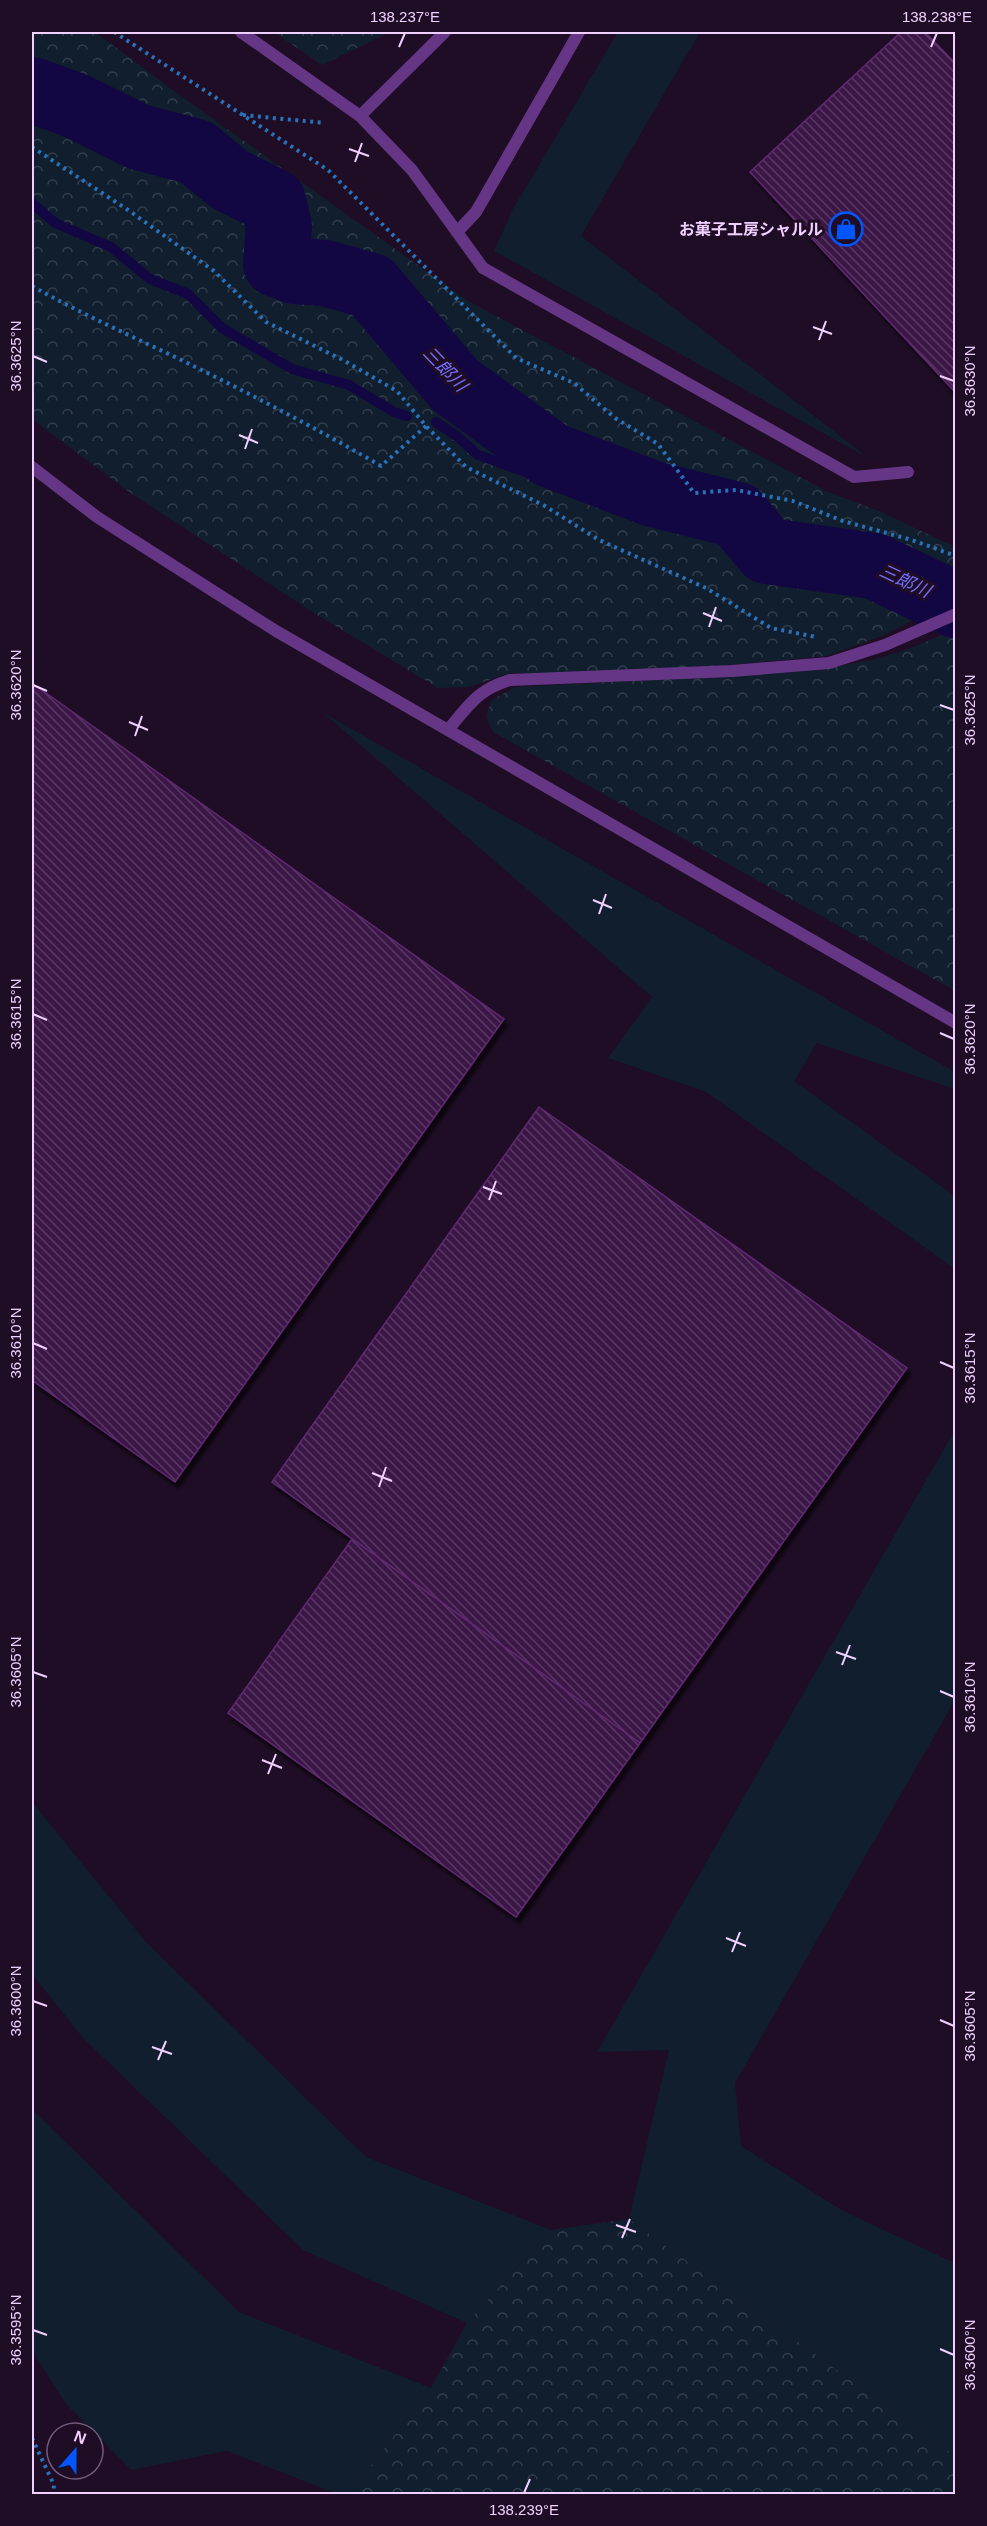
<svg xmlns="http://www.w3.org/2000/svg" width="987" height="2526" font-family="Helvetica,'Noto Sans JP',sans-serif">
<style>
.green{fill:#101e2e}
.forest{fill:url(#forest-crowns)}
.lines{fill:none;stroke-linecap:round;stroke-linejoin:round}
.stream{stroke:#130743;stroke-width:10}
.river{stroke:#130743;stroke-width:66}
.building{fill:url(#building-back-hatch);stroke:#612973;stroke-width:1.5;filter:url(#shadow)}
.path{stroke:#2972ba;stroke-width:4;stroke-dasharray:3 4.5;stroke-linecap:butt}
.service{stroke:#653685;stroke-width:12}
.minor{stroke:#653685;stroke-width:12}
.tertiary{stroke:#653685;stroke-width:12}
.ticks{fill:none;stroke:#f0d0ff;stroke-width:2}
.labels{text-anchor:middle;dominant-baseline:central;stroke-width:6;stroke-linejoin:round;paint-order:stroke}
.poi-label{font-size:16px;font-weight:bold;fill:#f0d0ff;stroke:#1e0d24;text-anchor:end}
.water-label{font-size:18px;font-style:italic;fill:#716eff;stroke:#1e0d24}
.neatline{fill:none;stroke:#f0d0ff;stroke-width:2}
.ticks-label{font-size:15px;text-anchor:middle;fill:#f0d0ff}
</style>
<defs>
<pattern id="forest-crowns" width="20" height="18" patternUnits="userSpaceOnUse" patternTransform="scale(1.5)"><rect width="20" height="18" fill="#101e2e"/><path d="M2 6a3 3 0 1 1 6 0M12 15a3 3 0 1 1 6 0" fill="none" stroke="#333e4d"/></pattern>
<pattern id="building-back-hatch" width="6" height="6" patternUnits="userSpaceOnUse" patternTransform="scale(1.5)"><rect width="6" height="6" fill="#3b1846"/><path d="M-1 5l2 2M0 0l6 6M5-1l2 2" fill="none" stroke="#583962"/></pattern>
<filter id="shadow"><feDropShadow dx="3.5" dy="6" stdDeviation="1.5" flood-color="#0009"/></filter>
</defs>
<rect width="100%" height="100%" fill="#1e0d24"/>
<path class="green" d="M 618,32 L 700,32 L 581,236 L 870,459 L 494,251 L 513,209 Z
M 322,712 L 955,1072 L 955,1089 L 817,1043 L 794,1081 L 955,1196 L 955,1269 L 706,1092 L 608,1058 L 652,997 Z
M 955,1430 L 955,1700 L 735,2083 L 741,2146 L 843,2211 L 955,2263 L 955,2456 L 629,2219 L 669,2050 L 597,2052 Z
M 32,1802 L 146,1942 L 366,2157 L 551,2230 L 467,2323 L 303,2250 L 83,2038 L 32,1974 Z
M 32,2109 L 239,2312 L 431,2388 L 349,2494 L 337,2494 L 227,2451 L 131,2470 L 66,2404 L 32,2351 Z"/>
<path class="forest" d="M 32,32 L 95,32 L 174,91 L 468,301 L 828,492 L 879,511 L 955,547 L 955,599 L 882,636 L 827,656 L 730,665 L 563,673 L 510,673 L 469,687 L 438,688 L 314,613 L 132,494 L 32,419 Z
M 274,32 L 390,32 L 322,65 Z
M 955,627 L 955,991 L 493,732 L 486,716 L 492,700 L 515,687 C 574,684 634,681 693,678 C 781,673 877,673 955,627 Z
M 629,2219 L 955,2456 L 955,2494 L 349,2494 L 431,2388 L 467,2323 L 551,2230 Z"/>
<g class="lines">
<path class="stream" d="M 32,203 L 55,223 L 111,247 L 150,279 L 188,294 L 222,328 L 292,369 L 349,385 L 394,412 L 407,416
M 436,422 L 458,437 L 478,455 L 540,477 L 597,493 L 653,494"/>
<path class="river" d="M 32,90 L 74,105 L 139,137 L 196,152 L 230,180 L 273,201 L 279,227 L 276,264 L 295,271 L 325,273 L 371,286 L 455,385 L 551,455 L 653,494 L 737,515 L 767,551 L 874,566 L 956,605"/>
</g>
<path class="building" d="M 901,32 L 925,32 L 956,64 L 956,393 L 750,172 Z
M 32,683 L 504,1019 L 175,1482 L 32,1380 Z
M 539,1107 L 907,1368 L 640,1743 L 272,1482 Z
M 352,1539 L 640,1743 L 516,1917 L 228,1713 Z"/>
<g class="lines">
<path class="path" d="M 114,32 L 328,170 L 516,358 L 574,383 L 615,418 L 658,444 L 694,493 L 736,490 L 793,501 L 843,521 L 912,540 L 956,556
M 243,115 L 325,123
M 32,147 L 128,210 L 214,271 L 266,322 L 343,360 L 397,391 L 426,426 L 466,467 L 545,506 L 599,540 L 706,588 L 771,628 L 816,637
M 32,286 C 78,312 127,334 175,357 C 245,391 314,427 381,466 L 426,426
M 32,2438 L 54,2485 L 53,2494"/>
<path class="service" d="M 360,116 L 445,32
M 457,232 L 476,212 L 579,32
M 483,268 L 854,477 L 908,472"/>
<path class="minor" d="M 241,32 L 360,116 L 412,170 L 483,268
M 448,730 C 469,705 477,690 510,680 L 732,671 L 829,663 L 885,645 L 956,614"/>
<path class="tertiary" d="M 32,467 L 97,517 L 276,631 L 956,1023"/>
</g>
<path class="ticks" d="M 399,47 L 405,33M 931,47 L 937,33M 349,149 L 369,156M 355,162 L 362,143M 813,327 L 832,334M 819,340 L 826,321M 33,356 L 47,362M 940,376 L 954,381M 239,435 L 258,443M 245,449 L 252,429M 703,613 L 722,621M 709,627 L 716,607M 33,685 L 47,691M 940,705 L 954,710M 129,722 L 148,730M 135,736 L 142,716M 593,900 L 612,908M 599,914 L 606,894M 33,1014 L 47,1020M 940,1033 L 954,1039M 483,1187 L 502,1194M 489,1200 L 496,1181M 33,1343 L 47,1349M 940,1362 L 954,1368M 372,1473 L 392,1481M 379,1487 L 386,1467M 836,1652 L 856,1659M 842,1665 L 850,1645M 33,1672 L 47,1677M 940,1691 L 954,1697M 262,1760 L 282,1768M 268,1774 L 276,1754M 726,1938 L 746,1946M 732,1952 L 740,1932M 33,2001 L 47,2006M 940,2020 L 954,2026M 152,2047 L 172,2054M 158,2060 L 166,2041M 616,2225 L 636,2232M 622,2238 L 630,2219M 33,2330 L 47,2335M 940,2349 L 954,2355M 524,2493 L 530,2479"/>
<defs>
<symbol id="shop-ring" viewBox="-11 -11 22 22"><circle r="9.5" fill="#1e0d24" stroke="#0056fb" stroke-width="1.5"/><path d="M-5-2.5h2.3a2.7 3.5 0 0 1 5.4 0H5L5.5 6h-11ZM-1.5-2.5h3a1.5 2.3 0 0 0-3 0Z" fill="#0056fb"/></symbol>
</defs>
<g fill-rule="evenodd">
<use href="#shop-ring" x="827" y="210" width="38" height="38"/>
</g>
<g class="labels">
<g class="poi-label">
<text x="823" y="229">お菓子工房シャルル</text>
</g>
<g class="water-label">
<text transform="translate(445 369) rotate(46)">三郎川</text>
<text transform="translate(905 581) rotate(25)">三郎川</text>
</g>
</g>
<rect width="987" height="2526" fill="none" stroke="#1e0d24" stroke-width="66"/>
<g transform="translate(75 2451) rotate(21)"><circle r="28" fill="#1e0d24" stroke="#725b7c" stroke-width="1.5"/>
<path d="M0-4.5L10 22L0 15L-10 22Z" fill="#0056fb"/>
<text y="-9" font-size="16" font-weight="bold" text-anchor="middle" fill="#f0d0ff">N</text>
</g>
<rect x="33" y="33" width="921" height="2460" class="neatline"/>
<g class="ticks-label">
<text x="405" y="22">138.237°E</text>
<text x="937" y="22">138.238°E</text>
<text transform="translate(16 356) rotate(-90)" y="5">36.3625°N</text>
<text transform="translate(970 381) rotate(-90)" y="5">36.3630°N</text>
<text transform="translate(16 685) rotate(-90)" y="5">36.3620°N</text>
<text transform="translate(970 710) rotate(-90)" y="5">36.3625°N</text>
<text transform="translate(16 1014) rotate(-90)" y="5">36.3615°N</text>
<text transform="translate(970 1039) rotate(-90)" y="5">36.3620°N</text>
<text transform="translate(16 1343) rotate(-90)" y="5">36.3610°N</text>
<text transform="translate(970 1368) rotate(-90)" y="5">36.3615°N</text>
<text transform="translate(16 1672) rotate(-90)" y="5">36.3605°N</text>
<text transform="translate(970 1697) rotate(-90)" y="5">36.3610°N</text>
<text transform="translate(16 2001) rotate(-90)" y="5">36.3600°N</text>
<text transform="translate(970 2026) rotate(-90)" y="5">36.3605°N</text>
<text transform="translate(16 2330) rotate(-90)" y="5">36.3595°N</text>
<text transform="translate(970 2355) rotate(-90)" y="5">36.3600°N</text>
<text x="524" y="2515">138.239°E</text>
</g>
</svg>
